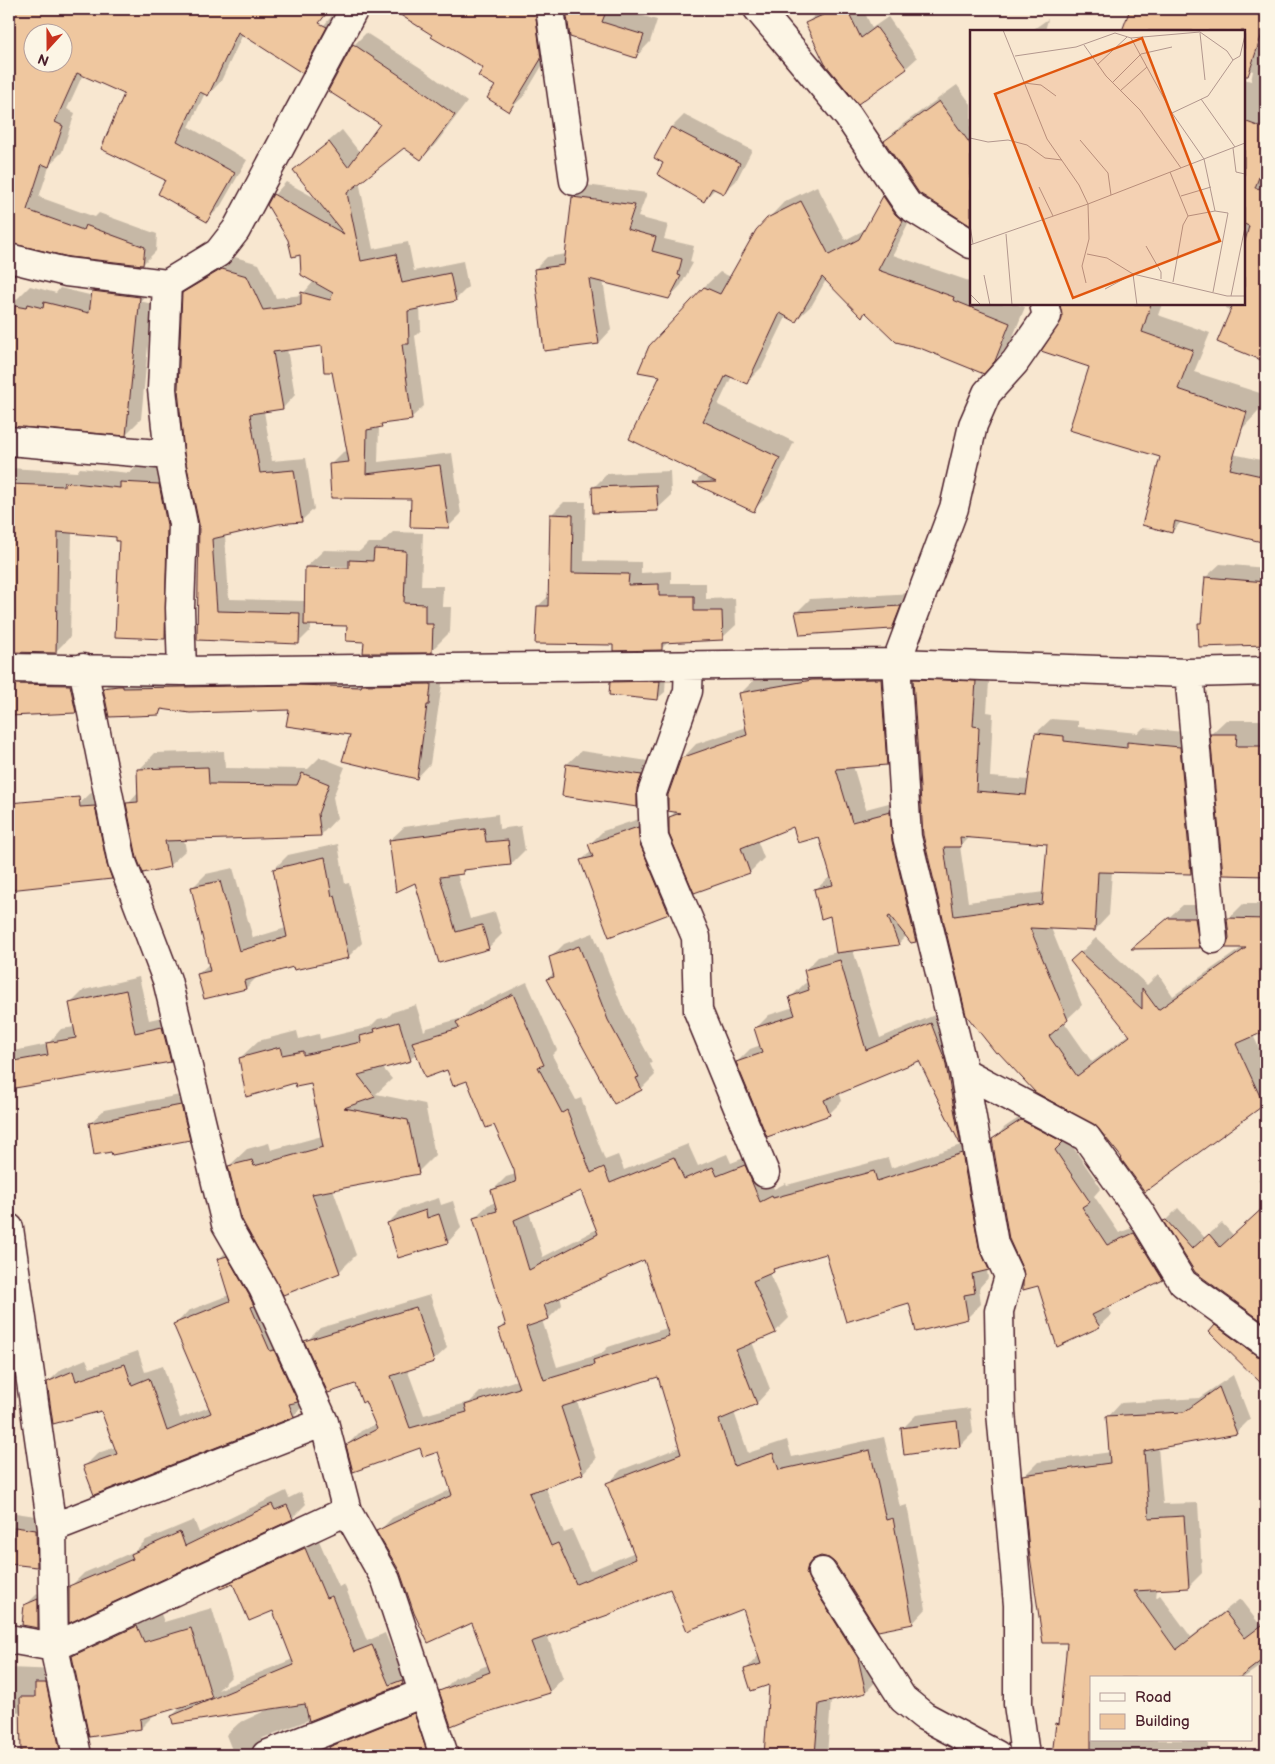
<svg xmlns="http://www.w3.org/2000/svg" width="1275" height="1764" font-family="'Balsamiq Sans',sans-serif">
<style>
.shadow{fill:#0003;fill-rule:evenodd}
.building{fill:#efc79f;stroke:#4a1f2b;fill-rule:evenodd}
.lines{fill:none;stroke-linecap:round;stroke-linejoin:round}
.minor-casing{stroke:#4a1f2b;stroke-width:31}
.minor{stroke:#fcf5e5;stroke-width:28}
.inset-road{fill:none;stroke:#b2978e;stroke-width:1}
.view{fill:#e0560e;fill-opacity:0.15;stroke:#e0560e;stroke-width:2.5}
.inset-edge{fill:none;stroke:#4a1f2b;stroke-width:2.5}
</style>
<rect width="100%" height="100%" fill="#f8e7d0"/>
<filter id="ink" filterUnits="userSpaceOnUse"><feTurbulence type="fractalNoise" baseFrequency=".02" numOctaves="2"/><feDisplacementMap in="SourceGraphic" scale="10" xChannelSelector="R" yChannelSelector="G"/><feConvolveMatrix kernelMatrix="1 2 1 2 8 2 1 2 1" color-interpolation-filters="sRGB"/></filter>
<g filter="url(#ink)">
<path class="shadow" d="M 9,9 L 267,9 L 320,30 L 335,12 L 339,14 L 315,59 L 302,72 L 243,34 L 221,81 L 208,95 L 205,93 L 189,127 L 247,160 L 220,207 L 207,220 L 167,180 L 126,93 L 83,74 L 67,109 L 75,113 L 62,152 L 50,164 L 39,197 L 95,217 L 99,213 L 157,234 L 156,251 L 143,264 L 9,242 L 9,137 L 13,125 L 9,123 ZM 32,32 L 62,32 L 62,62 L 32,62 Z
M 393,9 L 550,9 L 555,44 L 524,96 L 509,110 L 485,67 Z
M 566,9 L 620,9 L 657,20 L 650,42 L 636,57 L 571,36 Z
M 826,9 L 863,9 L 872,28 L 888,17 L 917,58 L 906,68 L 807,23 L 817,13 Z
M 1131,9 L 1266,9 L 1266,360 L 1219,341 L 1231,310 L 1226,308 L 1227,304 L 1244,304 L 1244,249 L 1247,239 L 1244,238 L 1244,79 L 1251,81 L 1253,71 L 1244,68 L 1244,31 L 1136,31 L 1124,27 Z
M 1048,19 L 1045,31 L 1031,31 Z
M 366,33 L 424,70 L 467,102 L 434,146 L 421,159 L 404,146 L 359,181 L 373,249 L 408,242 L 414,271 L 463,261 L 468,287 L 455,300 L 420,307 L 421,330 L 415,336 L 424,406 L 411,418 L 385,422 L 379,426 L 378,462 L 452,453 L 461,514 L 448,527 L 412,498 L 330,465 L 343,452 L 348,451 L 333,370 L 324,344 L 287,349 L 295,395 L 283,408 L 264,411 L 272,461 L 306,458 L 314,509 L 301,521 L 278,523 L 225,535 L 229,599 L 305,601 L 306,567 L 324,550 L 360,551 L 368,543 L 381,543 L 393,532 L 423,533 L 421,586 L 443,586 L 442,607 L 451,607 L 450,632 L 432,650 L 365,640 L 348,625 L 311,624 L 311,630 L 298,643 L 198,639 L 200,524 L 183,294 L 196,281 L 235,257 L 259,264 L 276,298 L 302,295 L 314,281 L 274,195 L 286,182 L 319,200 L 295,170 L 342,130 L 360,153 L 382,124 L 354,45 ZM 322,566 L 355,567 L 355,570 L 322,569 Z
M 957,85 L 971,104 L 971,224 L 920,193 L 885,141 L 903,124 Z
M 684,115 L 752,150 L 736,181 L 723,193 L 715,189 L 704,200 L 665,163 L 656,158 L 672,127 Z
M 899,182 L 918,204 L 893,255 L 969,281 L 971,304 L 1016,304 L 1025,307 L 1010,344 L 983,372 L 866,312 L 862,317 L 826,280 L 812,305 L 796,320 L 787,315 L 762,367 L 746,383 L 732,376 L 718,405 L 794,442 L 769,495 L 753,510 L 695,483 L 703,474 L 631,438 L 704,287 L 720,272 L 731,277 L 768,219 L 784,202 L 817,186 L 845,240 L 866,229 L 884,197 Z
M 586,185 L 647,193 L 638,217 L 668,225 L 664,239 L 694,246 L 690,262 L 693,263 L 681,285 L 669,298 L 603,281 L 611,330 L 599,343 L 545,349 L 535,269 L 547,257 L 567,254 L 574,198 Z
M 128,280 L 153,288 L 140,301 L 152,304 L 141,419 L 126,434 L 9,424 L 9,313 L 12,314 L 15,301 L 30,286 L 56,293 L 60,288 L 102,298 L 127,297 L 115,293 Z
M 1060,304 L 1162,304 L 1158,315 L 1210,333 L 1194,372 L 1263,394 L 1258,412 L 1241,430 L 1091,366 L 1064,319 Z
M 9,426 L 13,436 L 9,468 L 77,472 L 80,468 L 130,473 L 136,467 L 174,470 L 180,623 L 165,638 L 118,536 L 72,532 L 70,637 L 55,652 L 9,652 Z
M 1175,442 L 1266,461 L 1266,541 L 1182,521 L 1172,532 Z
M 670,471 L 671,496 L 657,509 L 593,488 L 607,474 Z
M 564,502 L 586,502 L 584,561 L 641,562 L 641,573 L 671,571 L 671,583 L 706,583 L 706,599 L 735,598 L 736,625 L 722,638 L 669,641 L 661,649 L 615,643 L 538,606 L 550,595 L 551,515 Z
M 1220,564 L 1266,568 L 1266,644 L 1200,645 L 1199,624 L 1202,621 L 1206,577 Z
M 913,593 L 905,614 L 892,628 L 796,613 L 810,599 Z
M 895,665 L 900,750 L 886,764 L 853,766 L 866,809 L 904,799 L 930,927 L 916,941 L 912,942 L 907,935 L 898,944 L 853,950 L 880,1038 L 944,1011 L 974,1132 L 961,1144 L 919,1059 L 839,1092 L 842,1101 L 829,1114 L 737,1062 L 750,1049 L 761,1045 L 756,1028 L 769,1015 L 794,1007 L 791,997 L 804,984 L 808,982 L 805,970 L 818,957 L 837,952 L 831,915 L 815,890 L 832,875 L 820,835 L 794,825 L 757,840 L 764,858 L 750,872 L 695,891 L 670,817 L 676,811 L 682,759 L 696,744 L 747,727 L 740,694 L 754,680 L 827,666 Z
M 929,665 L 990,667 L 987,712 L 993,713 L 990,777 L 1029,780 L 1036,733 L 1051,719 L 1078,721 L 1078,727 L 1138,733 L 1143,728 L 1194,733 L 1206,858 L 1191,873 L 1112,871 L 1109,915 L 1095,930 L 1051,928 L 1082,1005 L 1064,1022 L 1092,1062 L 1130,1034 L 1072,961 L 1096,938 L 1147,985 L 1158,974 L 1173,996 L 1243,947 L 1230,938 L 1228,919 L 1243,904 L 1266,904 L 1266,1030 L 1253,1035 L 1266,1063 L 1266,1101 L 1263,1104 L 1124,1157 L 1094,1122 L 967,1014 L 914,680 ZM 970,836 L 1048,843 L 1044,892 L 968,902 L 960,846 Z
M 9,670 L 85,670 L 90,697 L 76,712 L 9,716 Z
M 444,671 L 430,764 L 417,778 L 352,734 L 291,709 L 164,708 L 159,713 L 104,688 L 118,675 Z
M 666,675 L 665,692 L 658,698 L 611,682 L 618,676 Z
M 1226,720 L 1266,720 L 1266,874 L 1224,873 L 1211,734 Z
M 224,751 L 225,768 L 308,769 L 320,757 L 345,767 L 333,797 L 337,818 L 321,835 L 184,839 L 186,850 L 169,866 L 128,804 L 139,792 L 139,770 L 155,753 Z
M 581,751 L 655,762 L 650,792 L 637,805 L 567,764 Z
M 112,789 L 129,860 L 111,878 L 9,889 L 9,832 L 16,825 L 75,808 L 93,791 Z
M 498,814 L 499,829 L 521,826 L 525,850 L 511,864 L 467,869 L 463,873 L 457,874 L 470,919 L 495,912 L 502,934 L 488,948 L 440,962 L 416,881 L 390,840 L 404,827 Z
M 651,815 L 682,899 L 668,913 L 609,935 L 582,860 L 592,850 L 590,844 L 603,831 Z
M 338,844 L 345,884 L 349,883 L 362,943 L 348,957 L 294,965 L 258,976 L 246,988 L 198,974 L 210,963 L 192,888 L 206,874 L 233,868 L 253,938 L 286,928 L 274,869 L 288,855 Z
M 1183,905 L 1209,905 L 1214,933 L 1200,947 L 1134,948 Z
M 593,933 L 622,1006 L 652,1062 L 650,1064 L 655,1075 L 641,1089 L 548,979 L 554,972 L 550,958 L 564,944 Z
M 139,977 L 149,1020 L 176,1014 L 184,1047 L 170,1061 L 9,1088 L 9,1052 L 48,1044 L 61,1029 L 75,1027 L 70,1004 L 84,990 Z
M 527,982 L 557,1050 L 552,1055 L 576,1100 L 581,1098 L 605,1160 L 618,1155 L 624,1170 L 688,1144 L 698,1166 L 727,1154 L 731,1163 L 759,1152 L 774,1189 L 786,1183 L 787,1185 L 888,1158 L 891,1168 L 976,1140 L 1002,1256 L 987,1270 L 988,1278 L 979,1288 L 981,1304 L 967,1318 L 909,1302 L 827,1252 L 779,1266 L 769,1273 L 789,1318 L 775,1332 L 752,1342 L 770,1389 L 757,1403 L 734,1412 L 748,1453 L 787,1440 L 792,1457 L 884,1437 L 900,1507 L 907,1505 L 926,1609 L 913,1623 L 829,1557 L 820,1555 L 822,1566 L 879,1678 L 866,1692 L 831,1700 L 827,1755 L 765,1755 L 771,1683 L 746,1669 L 759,1655 L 743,1608 L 671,1587 L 547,1635 L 563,1678 L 550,1692 L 441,1692 L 455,1678 L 488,1665 L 473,1622 L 401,1572 L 378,1532 L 392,1518 L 452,1489 L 439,1450 L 421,1446 L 347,1445 L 361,1431 L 376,1424 L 356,1383 L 306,1342 L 320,1328 L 430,1295 L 447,1348 L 433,1361 L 407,1369 L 424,1415 L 470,1402 L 480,1392 L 517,1380 L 499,1329 L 506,1322 L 474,1218 L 488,1205 L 496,1202 L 493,1190 L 506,1177 L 516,1174 L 495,1124 L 468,1080 L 417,1052 L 410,1060 L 382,1067 L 392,1079 L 376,1094 L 425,1104 L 435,1155 L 418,1172 L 333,1189 L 356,1255 L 339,1272 L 229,1166 L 247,1149 L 269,1143 L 271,1150 L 322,1136 L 312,1082 L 296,1082 L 240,1058 L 258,1041 L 297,1031 L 299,1039 L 319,1034 L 320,1039 L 370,1027 L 378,1019 L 388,1017 L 393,1012 L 416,1005 L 424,1031 L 427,1028 L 462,1018 L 471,1009 ZM 582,1189 L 597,1229 L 543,1257 L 529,1212 ZM 644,1258 L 667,1328 L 608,1347 L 601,1354 L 557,1367 L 542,1320 L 549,1318 L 562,1305 L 560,1296 ZM 659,1376 L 680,1447 L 621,1470 L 608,1484 L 635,1552 L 590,1571 L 572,1530 L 564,1533 L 545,1486 L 583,1473 L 596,1459 L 577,1401 Z
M 195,1092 L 203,1125 L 189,1139 L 90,1123 L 104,1110 Z
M 1034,1108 L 1066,1137 L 1101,1188 L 1094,1196 L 1119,1233 L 1147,1222 L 1174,1267 L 1162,1279 L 1106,1306 L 1112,1314 L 1099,1326 L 1057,1345 L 1039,1284 L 1025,1270 L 993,1140 L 1005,1127 Z
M 1266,1171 L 1266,1191 L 1258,1180 Z
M 439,1198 L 441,1205 L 453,1201 L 461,1228 L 448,1242 L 399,1256 L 388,1223 L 402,1209 Z
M 1266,1205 L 1266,1322 L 1196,1271 L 1165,1221 L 1178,1208 L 1205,1238 L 1222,1223 L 1233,1235 Z
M 232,1246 L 306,1403 L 293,1416 L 85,1466 L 98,1453 L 116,1447 L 101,1410 L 48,1382 L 62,1369 L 86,1359 L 90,1368 L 138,1351 L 145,1372 L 163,1366 L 180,1418 L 210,1407 L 175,1325 L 188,1311 L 229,1295 L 219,1259 Z
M 1228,1314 L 1266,1339 L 1266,1368 L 1257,1377 L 1211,1332 Z
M 1233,1375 L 1250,1419 L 1236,1433 L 1158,1447 L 1163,1504 L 1198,1503 L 1202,1573 L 1188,1587 L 1157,1589 L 1156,1598 L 1160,1595 L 1191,1637 L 1240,1599 L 1260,1625 L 1266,1621 L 1266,1662 L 1243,1678 L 1091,1678 L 1091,1740 L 1208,1740 L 1208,1749 L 1202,1755 L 1053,1755 L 1057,1724 L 1060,1721 L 1068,1641 L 1024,1476 L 1038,1462 L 1111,1452 L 1108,1417 L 1121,1403 L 1199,1398 Z
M 970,1408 L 973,1433 L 960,1446 L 902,1429 L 916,1415 Z
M 286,1491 L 289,1498 L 301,1492 L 306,1504 L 292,1518 L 70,1587 L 84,1573 L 135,1551 L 146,1540 L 194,1520 L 199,1533 Z
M 9,1512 L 49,1518 L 49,1553 L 37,1566 L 9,1562 Z
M 317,1536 L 339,1587 L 344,1584 L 367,1641 L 385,1633 L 402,1674 L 414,1668 L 415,1670 L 402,1683 L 263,1738 L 250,1751 L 234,1755 L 226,1735 L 239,1723 L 271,1708 L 172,1716 L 184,1704 L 157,1712 L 141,1728 L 73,1656 L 94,1636 L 158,1606 L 164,1622 L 212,1608 L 232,1676 L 218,1690 L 293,1659 L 274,1609 L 233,1582 L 221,1587 L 233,1575 Z
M 51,1587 L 51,1613 L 38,1627 L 25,1606 L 39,1592 Z
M 9,1668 L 59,1670 L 78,1755 L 22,1755 L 21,1712 L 9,1711 Z
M 430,1698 L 450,1755 L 333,1755 L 330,1747 L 347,1731 Z
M 170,1751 L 172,1755 L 159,1755 Z"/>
<path class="building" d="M 9,9 L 330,9 L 319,23 L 327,27 L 302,73 L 238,32 L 208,96 L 200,92 L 177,141 L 235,173 L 207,222 L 158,194 L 165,180 L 101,149 L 124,94 L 77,73 L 55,122 L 63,126 L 49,167 L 42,164 L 27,210 L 83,230 L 85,225 L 145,247 L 143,265 L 69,257 L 9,243 ZM 32,32 L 62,32 L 62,62 L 32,62 Z
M 391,9 L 535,9 L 541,59 L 509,112 L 487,98 L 495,86 L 478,76 L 483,68 L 431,37 L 432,35 Z
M 566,9 L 607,9 L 602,22 L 644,35 L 636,58 L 570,37 Z
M 836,9 L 847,9 L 861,38 L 876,27 L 907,69 L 858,104 L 825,64 L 805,23 Z
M 1130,9 L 1266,9 L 1266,22 L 1248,76 L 1244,76 L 1244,31 L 1122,31 Z
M 353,44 L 411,83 L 455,115 L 421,160 L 404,148 L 347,193 L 361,261 L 396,254 L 402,283 L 450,273 L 456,301 L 408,311 L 409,344 L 402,344 L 412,420 L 381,424 L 382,427 L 367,430 L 366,474 L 440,465 L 449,528 L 410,527 L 411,499 L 331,498 L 329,464 L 349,462 L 332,372 L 324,372 L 322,346 L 273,352 L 283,409 L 250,414 L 260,473 L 294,470 L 302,522 L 278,524 L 212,539 L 217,611 L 300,613 L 299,644 L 197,640 L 199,524 L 184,453 L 178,389 L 182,293 L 222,269 L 247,276 L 263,310 L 301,305 L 301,292 L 330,300 L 333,293 L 301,275 L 300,255 L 292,257 L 288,240 L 267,205 L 273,194 L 344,234 L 293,170 L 329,142 L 348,167 L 380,124 L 328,91 Z
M 939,101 L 971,145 L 971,226 L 919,193 L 884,141 Z
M 1244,121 L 1266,129 L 1266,158 L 1255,188 L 1266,189 L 1266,362 L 1217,342 L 1233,304 L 1244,304 L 1244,245 L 1249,226 L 1244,224 Z
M 671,127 L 740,163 L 724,194 L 712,188 L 704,202 L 657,174 L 663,163 L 654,158 Z
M 883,196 L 895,214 L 903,221 L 878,270 L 954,297 L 953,300 L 1010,323 L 995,361 L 984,374 L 920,348 L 896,342 L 865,312 L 862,318 L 822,277 L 796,322 L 780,313 L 747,384 L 726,375 L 703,421 L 780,458 L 754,512 L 693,483 L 716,482 L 629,439 L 660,376 L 638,372 L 649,346 L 704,287 L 720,294 L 756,230 L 767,218 L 801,201 L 829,255 L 859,239 Z
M 572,197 L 635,205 L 627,229 L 656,237 L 652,251 L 682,259 L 678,275 L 681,276 L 669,299 L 589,279 L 599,344 L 544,351 L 534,269 L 564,265 Z
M 92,291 L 140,297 L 126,436 L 9,426 L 13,354 L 9,353 L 9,305 L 26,308 L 27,304 L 43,308 L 44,302 L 89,313 Z
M 1060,304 L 1151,304 L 1142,332 L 1193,350 L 1178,389 L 1247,412 L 1230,469 L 1266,477 L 1266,543 L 1175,521 L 1172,533 L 1142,525 L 1160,457 L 1069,430 L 1089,367 L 1041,351 L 1062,319 Z
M 64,482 L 120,488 L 120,482 L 159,484 L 167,525 L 165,639 L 115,637 L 119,541 L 116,541 L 116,537 L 58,532 L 56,653 L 9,652 L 9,484 L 64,486 Z
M 656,485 L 658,511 L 593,513 L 592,487 Z
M 550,514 L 573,515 L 572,573 L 629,574 L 628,585 L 659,584 L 659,596 L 694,596 L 694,611 L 722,611 L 723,640 L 662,643 L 662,650 L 613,651 L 613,645 L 535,644 L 537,606 L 548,606 Z
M 374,549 L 406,551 L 404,603 L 425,604 L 425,624 L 433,624 L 432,653 L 363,653 L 364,642 L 346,641 L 347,626 L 304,625 L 305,567 L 349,568 L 349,560 L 373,561 Z
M 1205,577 L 1266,582 L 1266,645 L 1199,647 L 1198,623 L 1201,623 Z
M 901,606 L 892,629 L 800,635 L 795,612 Z
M 881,679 L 887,765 L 836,769 L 852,822 L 890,812 L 892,841 L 916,942 L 911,943 L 890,916 L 888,917 L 899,945 L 836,953 L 830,916 L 821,919 L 814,889 L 833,885 L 819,837 L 798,843 L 793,827 L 741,848 L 750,873 L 694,893 L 669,834 L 669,817 L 680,813 L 668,811 L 668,795 L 681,758 L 747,735 L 739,693 L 812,680 Z
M 913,679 L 976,681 L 973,726 L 979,727 L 976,791 L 1026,795 L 1035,733 L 1064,736 L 1064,741 L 1127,748 L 1127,742 L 1180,747 L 1191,874 L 1098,872 L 1095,931 L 1030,928 L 1068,1020 L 1049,1036 L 1077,1076 L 1130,1036 L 1070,961 L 1080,952 L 1142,1009 L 1142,988 L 1158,1010 L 1246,948 L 1225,948 L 1229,938 L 1227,918 L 1266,919 L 1266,1031 L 1236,1044 L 1264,1105 L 1145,1192 L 1121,1159 L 1122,1158 L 1098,1128 L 1035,1092 L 998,1052 L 996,1053 L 966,1015 L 923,835 ZM 960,837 L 1047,844 L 1042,904 L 954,916 L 944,847 L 961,847 Z
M 660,681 L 658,700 L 609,695 L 610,682 Z
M 9,684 L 70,685 L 76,713 L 9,716 Z
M 431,684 L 429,705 L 427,705 L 417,779 L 342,761 L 350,735 L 286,726 L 289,710 L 190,713 L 161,709 L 159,715 L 109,717 L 103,688 L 118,686 L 123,686 L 123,688 L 297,685 L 361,687 L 362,685 Z
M 1210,734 L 1237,734 L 1236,746 L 1266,746 L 1266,876 L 1223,875 Z
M 566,764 L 642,775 L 637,788 L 637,807 L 562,796 Z
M 208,767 L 209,784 L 297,785 L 302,773 L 329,784 L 318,814 L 321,836 L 165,841 L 170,867 L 143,873 L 137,858 L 126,803 L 138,802 L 137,769 Z
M 79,797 L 80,807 L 95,806 L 107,865 L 112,879 L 9,890 L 9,803 Z
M 638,827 L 640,844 L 669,914 L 609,937 L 580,860 L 593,857 L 588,844 Z
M 484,828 L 486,842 L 508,840 L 511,865 L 463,870 L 463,874 L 440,877 L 456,932 L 482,925 L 489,949 L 439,963 L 415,883 L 396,892 L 389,840 Z
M 325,857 L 332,897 L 335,895 L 349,958 L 294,970 L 293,967 L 244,981 L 246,989 L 204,999 L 197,974 L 210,971 L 191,887 L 220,881 L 239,951 L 287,937 L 273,869 Z
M 1168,918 L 1195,918 L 1200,948 L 1131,949 Z
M 579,946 L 608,1020 L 639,1077 L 636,1078 L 642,1090 L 614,1104 L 546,979 L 554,977 L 549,957 Z
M 840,960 L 866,1050 L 931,1023 L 945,1060 L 961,1146 L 919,1061 L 824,1100 L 830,1115 L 767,1137 L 736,1062 L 762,1053 L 754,1028 L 795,1015 L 789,997 L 809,990 L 804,970 Z
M 126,990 L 135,1033 L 162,1027 L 171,1062 L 9,1089 L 9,1062 L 48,1055 L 46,1043 L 76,1038 L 69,1003 Z
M 513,994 L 544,1065 L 538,1067 L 562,1113 L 567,1110 L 591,1173 L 604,1167 L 610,1183 L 674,1157 L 684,1179 L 713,1167 L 717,1176 L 745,1165 L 760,1202 L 772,1196 L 773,1198 L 874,1171 L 877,1181 L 962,1153 L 979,1247 L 989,1270 L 972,1274 L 975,1293 L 964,1295 L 968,1319 L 916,1332 L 909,1303 L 846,1322 L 826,1254 L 773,1269 L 774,1272 L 753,1281 L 776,1333 L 736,1350 L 757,1404 L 719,1420 L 734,1466 L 773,1453 L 779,1470 L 870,1450 L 886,1520 L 893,1518 L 913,1624 L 878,1631 L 835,1563 L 829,1558 L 821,1556 L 813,1559 L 808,1565 L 806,1573 L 809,1580 L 858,1658 L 866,1693 L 819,1704 L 815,1755 L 764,1755 L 769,1685 L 751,1691 L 744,1669 L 761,1664 L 743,1609 L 687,1631 L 670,1589 L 608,1615 L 531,1642 L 550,1693 L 478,1715 L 451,1726 L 439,1691 L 490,1672 L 472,1623 L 428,1643 L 414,1613 L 400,1572 L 376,1531 L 452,1495 L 438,1452 L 423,1457 L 420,1448 L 353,1472 L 346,1445 L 377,1429 L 365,1401 L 362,1403 L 355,1384 L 328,1393 L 304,1341 L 416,1307 L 434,1362 L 391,1376 L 410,1428 L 467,1412 L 465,1405 L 519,1388 L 498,1329 L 506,1326 L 473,1218 L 497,1211 L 491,1190 L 516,1182 L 514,1170 L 494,1125 L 486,1128 L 467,1081 L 453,1086 L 447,1070 L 425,1078 L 412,1042 L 459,1028 L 456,1022 ZM 581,1191 L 598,1234 L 529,1270 L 514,1220 ZM 644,1260 L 669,1336 L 593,1360 L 594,1365 L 544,1380 L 526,1327 L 549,1319 L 544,1305 ZM 658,1377 L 681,1454 L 606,1483 L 636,1559 L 576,1584 L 558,1543 L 551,1546 L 529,1493 L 583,1474 L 561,1407 Z
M 399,1022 L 411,1061 L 358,1075 L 375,1097 L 344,1108 L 408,1120 L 419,1174 L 312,1194 L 340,1273 L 283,1295 L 241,1218 L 228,1166 L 252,1160 L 254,1166 L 323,1147 L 311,1084 L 296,1087 L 295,1083 L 246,1097 L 239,1058 L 280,1047 L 282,1055 L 303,1051 L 303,1055 L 361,1042 L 360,1036 L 375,1032 L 374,1029 Z
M 181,1105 L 190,1140 L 112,1155 L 111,1152 L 94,1155 L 89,1123 Z
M 1021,1120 L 1063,1142 L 1055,1150 L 1090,1202 L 1082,1207 L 1107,1245 L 1134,1233 L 1163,1280 L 1092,1315 L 1100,1327 L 1057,1347 L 1038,1286 L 1023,1290 L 1023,1270 L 1009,1239 L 992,1139 Z
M 1266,1205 L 1266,1324 L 1195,1272 L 1163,1221 L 1166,1220 L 1192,1249 L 1209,1234 L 1220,1247 Z
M 426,1210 L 427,1218 L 439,1214 L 448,1243 L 398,1258 L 387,1223 Z
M 227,1256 L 249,1295 L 254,1306 L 251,1307 L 270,1351 L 274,1350 L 298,1402 L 289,1404 L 294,1417 L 94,1495 L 83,1466 L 117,1454 L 101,1411 L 53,1424 L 47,1382 L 73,1371 L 76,1381 L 125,1364 L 132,1385 L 149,1378 L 167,1431 L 211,1413 L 173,1324 L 230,1301 L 217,1259 Z
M 1215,1325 L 1257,1356 L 1266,1358 L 1266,1388 L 1209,1332 Z
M 1219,1387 L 1237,1434 L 1144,1451 L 1149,1518 L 1184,1516 L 1189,1588 L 1134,1591 L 1176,1650 L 1225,1612 L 1245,1638 L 1266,1622 L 1266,1657 L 1239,1678 L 1091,1678 L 1091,1755 L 1052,1755 L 1056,1723 L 1059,1724 L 1067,1643 L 1043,1643 L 1029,1550 L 1022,1475 L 1110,1463 L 1106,1416 L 1184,1412 Z
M 957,1421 L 960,1447 L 904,1455 L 901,1428 Z
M 272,1504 L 275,1510 L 287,1505 L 293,1519 L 69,1623 L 69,1586 L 133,1559 L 131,1554 L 180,1532 L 185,1546 Z
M 15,1527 L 36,1530 L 37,1567 L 10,1564 Z
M 305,1548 L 326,1598 L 332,1596 L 354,1652 L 372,1645 L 389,1685 L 402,1680 L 403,1684 L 309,1721 L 305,1704 L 173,1724 L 171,1716 L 294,1665 L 273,1611 L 249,1621 L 233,1584 L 220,1589 L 219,1587 Z
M 38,1599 L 38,1628 L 22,1625 L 24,1605 Z
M 137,1626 L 144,1642 L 191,1628 L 212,1698 L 140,1719 L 141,1729 L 89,1737 L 72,1656 Z
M 35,1683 L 46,1683 L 61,1755 L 21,1755 L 20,1697 L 35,1697 Z
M 414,1713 L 428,1755 L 332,1755 L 329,1747 Z"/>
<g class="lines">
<defs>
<path id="minor" d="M 550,9 L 574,181
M 758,9 L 848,116 L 908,205 L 971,244
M 9,258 L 66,272 L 167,284 L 218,253 L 236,230 L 354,9
M 167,284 L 162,389 L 169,455 L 183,524 L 180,608 L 182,671
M 9,441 L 169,455
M 689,665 L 688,691 L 652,793 L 654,838 L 696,937 L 698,1011 L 765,1173
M 9,668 L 182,671 L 896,663 L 1189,673 L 1266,671
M 83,668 L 122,862 L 167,980 L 226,1224 L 263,1288 L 324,1422 L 347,1511 L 386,1580 L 444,1755
M 1189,673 L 1213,939
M 964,1072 L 1086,1137 L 1141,1214 L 1183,1283 L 1266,1343
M 9,1228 L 52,1528 L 54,1647 L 77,1755
M 52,1528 L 324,1422
M 822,1572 L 903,1699 L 924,1716 L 997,1755
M 9,1639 L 54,1647 L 347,1511
M 266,1755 L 423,1693
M 1025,1755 L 1018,1704 L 1018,1605 L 1001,1412 L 999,1311 L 1009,1276 L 994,1244 L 964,1072 L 907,837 L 896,663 L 954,508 L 973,425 L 987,393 L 1015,362 L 1047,316 L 1044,304"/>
</defs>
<use href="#minor" class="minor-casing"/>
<use href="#minor" class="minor"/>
</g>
</g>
<g transform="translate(970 30)">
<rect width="275" height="275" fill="#f8e7d0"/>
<path class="inset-road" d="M 33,0 L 77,109 L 109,155 L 118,174 L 119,209 L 112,236 L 116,253M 230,3 L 235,50M 161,8 L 202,83 L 234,129 L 245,181M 114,15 L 136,46 L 170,80 L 211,138M 45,26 L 106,17 L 145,3 L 161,8 L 230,2 L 257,21 L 263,30M 127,35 L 157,7M 143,52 L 171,24 L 202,17M 54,53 L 71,55 L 86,66M 150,61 L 177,37M 231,69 L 265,117M 202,83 L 238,66 L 263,30 L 270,26 L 275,5M 0,108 L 18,112 L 38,110 L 57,115 L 75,128 L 92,130M 110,110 L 138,143 L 141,165M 263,118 L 266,142 L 275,144M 200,142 L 218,186M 69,157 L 83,186M 211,166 L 241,157M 0,195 L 3,214M 36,204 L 42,275M 0,215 L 118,174 L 275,113M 176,216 L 191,242 L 191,249M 117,224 L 137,228 L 163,244 L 257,266 L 275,266M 163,244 L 167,275M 14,245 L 20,275M 203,252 L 213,195 L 218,186 L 245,181 L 258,183 L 243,262M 135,259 L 163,244M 0,264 L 11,275M 261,266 L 275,197"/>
<path class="view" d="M 172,8 L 250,211 L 103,268 L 25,64 Z"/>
<rect width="275" height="275" class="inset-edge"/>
</g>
<rect width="1275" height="1764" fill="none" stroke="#fcf5e5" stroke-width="30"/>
<rect x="15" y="15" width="1245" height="1734" fill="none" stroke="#4a1f2b" stroke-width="2" filter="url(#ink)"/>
<rect x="1090" y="1676" width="162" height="65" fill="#fcf5e5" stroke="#b59f9b"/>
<rect x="1100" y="1693" width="25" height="8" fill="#fcf5e5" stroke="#b59f9b"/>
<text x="1135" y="1702" font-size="15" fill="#4a1f2b">Road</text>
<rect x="1100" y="1714" width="25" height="15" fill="#efc79f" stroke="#b59f9b"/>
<text x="1135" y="1726" font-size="15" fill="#4a1f2b">Building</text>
<g transform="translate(48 48) rotate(201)"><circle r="24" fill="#fcf5e5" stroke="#b59f9b"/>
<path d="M0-4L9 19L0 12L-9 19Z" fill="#c8321e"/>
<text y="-8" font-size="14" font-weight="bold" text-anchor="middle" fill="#4a1f2b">N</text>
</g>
</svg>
